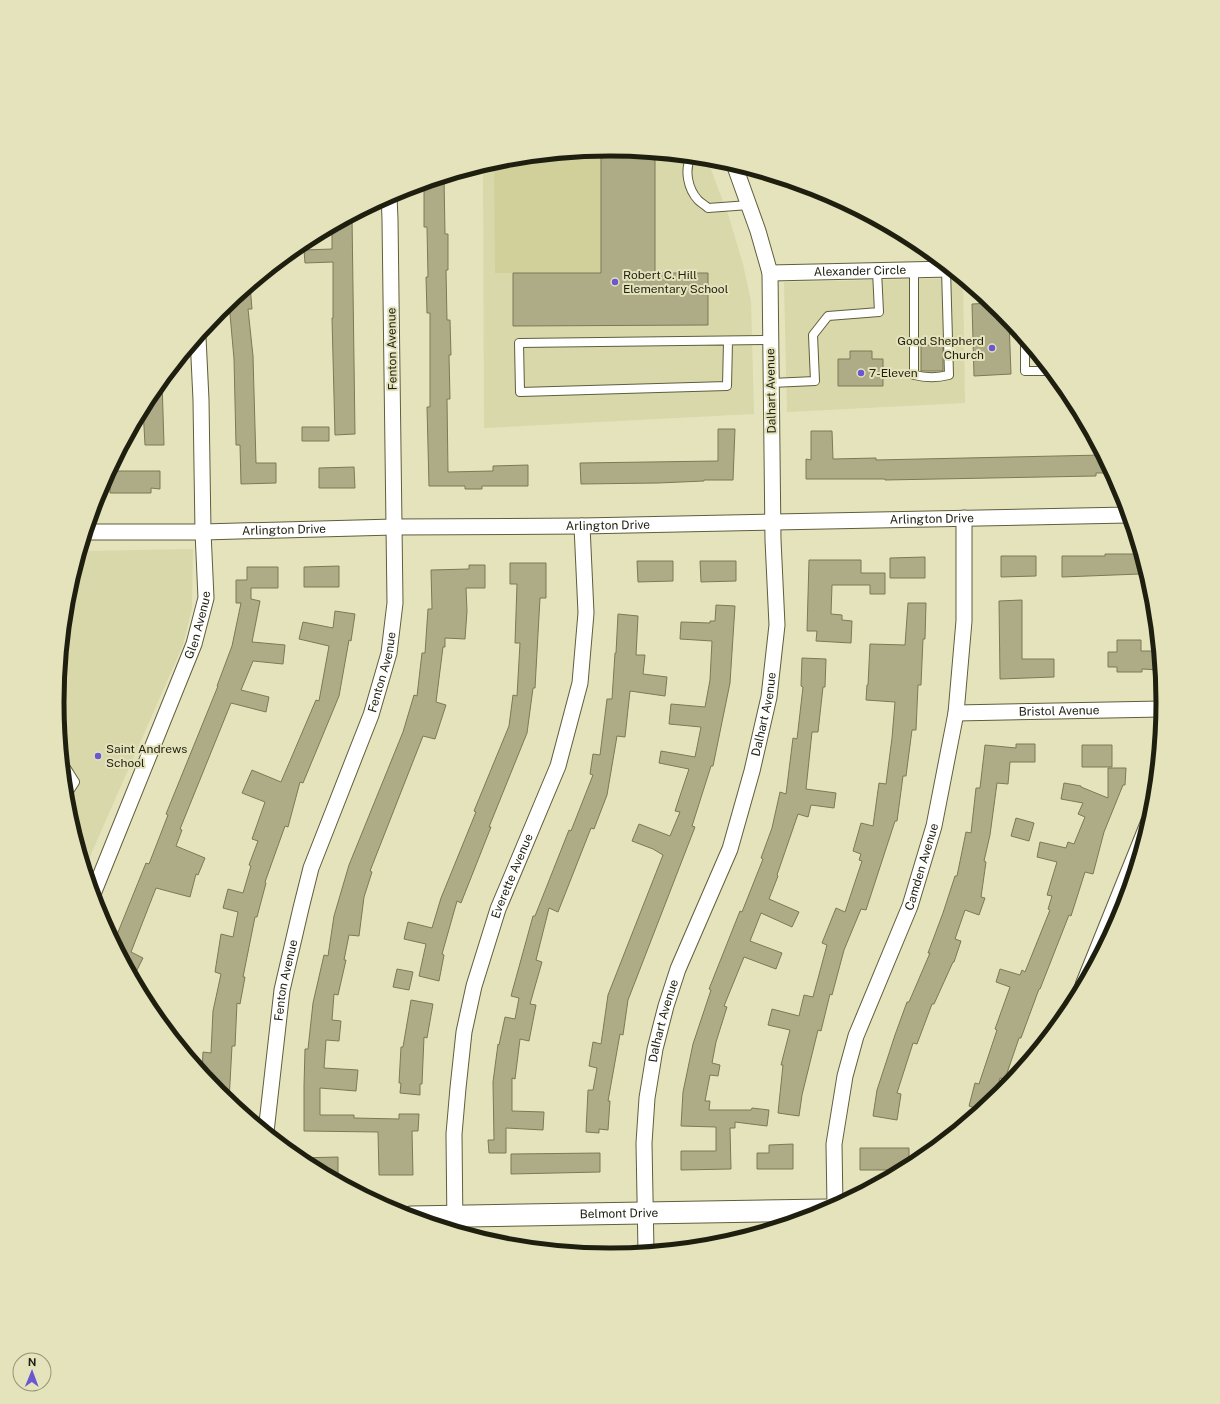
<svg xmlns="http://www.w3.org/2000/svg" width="1220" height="1404" font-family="'Public Sans',sans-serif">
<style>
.built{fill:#d9d8aa}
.pitch{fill:#d1d09a}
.building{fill:#adac86;stroke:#7b7a56}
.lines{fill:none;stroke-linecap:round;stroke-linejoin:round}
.lane-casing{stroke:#605e3b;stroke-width:10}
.street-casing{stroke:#605e3b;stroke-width:17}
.secondary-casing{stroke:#605e3b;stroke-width:23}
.lane{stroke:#fff;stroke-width:8}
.street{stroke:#fff;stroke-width:15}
.secondary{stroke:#fff;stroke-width:21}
.poi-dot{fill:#6b57d0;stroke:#e4e3bc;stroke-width:1.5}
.labels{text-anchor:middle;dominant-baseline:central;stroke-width:4;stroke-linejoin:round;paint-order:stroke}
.street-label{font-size:12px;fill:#1f1f10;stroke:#e4e3bc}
.poi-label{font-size:12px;fill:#1f1f10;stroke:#e4e3bc;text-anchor:start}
.rim{fill:none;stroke:#1f1f10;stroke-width:5}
</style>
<rect width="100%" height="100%" fill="#e4e3bc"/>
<path class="built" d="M 610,149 L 707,159 L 729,217 L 743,264 L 751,301 L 754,414 L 484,428 L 483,165 L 502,160 Z
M 961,278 L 963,280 L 965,403 L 787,412 L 784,282 Z
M 193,549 L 192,608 L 183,645 L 85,868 L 68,810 L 57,702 L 68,594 L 81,551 Z"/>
<path class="pitch" d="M 601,150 L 601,273 L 495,273 L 494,162 L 502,160 Z"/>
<path class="building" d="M 610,149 L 655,153 L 655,273 L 708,273 L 708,325 L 513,326 L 513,273 L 601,273 L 601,150 Z
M 444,177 L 445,234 L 448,234 L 448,270 L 446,270 L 447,320 L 450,320 L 451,355 L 449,355 L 450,399 L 447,399 L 448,472 L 493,471 L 493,466 L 528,465 L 528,486 L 482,486 L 482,489 L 465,489 L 465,486 L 429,486 L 427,407 L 430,407 L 430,313 L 427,313 L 426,277 L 428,277 L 427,227 L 424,227 L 424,183 Z
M 352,216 L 355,434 L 335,435 L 332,318 L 333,318 L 333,262 L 305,263 L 304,250 L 332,249 L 332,227 Z
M 250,285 L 252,309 L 248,309 L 253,356 L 256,463 L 276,463 L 276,483 L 241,484 L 240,445 L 236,445 L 234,359 L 229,303 Z
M 992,303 L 1001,311 L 1009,321 L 1011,374 L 974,376 L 972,304 Z
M 921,345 L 943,345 L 943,371 L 921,371 Z
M 850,351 L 872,351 L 872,359 L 883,359 L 883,386 L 838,386 L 838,359 L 850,359 Z
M 162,381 L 164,445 L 145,445 L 143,408 L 150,395 Z
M 302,427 L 329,427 L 329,441 L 302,441 Z
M 718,429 L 735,429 L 733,480 L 704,480 L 704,481 L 658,483 L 581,484 L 580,463 L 718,461 Z
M 811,431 L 832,431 L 833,459 L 876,458 L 876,460 L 1102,455 L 1112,473 L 1096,473 L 1096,476 L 885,480 L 885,479 L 806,479 L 806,459 L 811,460 Z
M 354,467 L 355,488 L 319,488 L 319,468 Z
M 110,471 L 160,471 L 160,489 L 151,488 L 151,493 L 110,493 Z
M 1105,554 L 1140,554 L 1140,574 L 1062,577 L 1062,556 L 1105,556 Z
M 1001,556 L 1036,556 L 1036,576 L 1001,577 Z
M 925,557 L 925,578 L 890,578 L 890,558 Z
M 809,560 L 861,560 L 861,573 L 885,573 L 885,594 L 870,594 L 870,585 L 832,585 L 831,614 L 842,615 L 842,620 L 852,621 L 851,643 L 816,641 L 817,631 L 807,631 Z
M 637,561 L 673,561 L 673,581 L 638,582 Z
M 700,561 L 736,561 L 736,581 L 701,582 Z
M 510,563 L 546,563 L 546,598 L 540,598 L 535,688 L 533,688 L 527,733 L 489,827 L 491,827 L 461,903 L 457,901 L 442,954 L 444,955 L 439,981 L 419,976 L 426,944 L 404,939 L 408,922 L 432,928 L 441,898 L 476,812 L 474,811 L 509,726 L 513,695 L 517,696 L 520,643 L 515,643 L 517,584 L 510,584 Z
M 469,565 L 485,565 L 485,588 L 466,588 L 467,611 L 465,639 L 445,638 L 445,647 L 443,647 L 436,702 L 446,705 L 435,739 L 423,736 L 370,871 L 372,872 L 364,897 L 359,936 L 349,935 L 344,960 L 346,960 L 338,995 L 334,994 L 332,1020 L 341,1021 L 339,1041 L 326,1040 L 324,1068 L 358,1070 L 356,1091 L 320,1088 L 320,1115 L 354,1115 L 354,1118 L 399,1119 L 399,1114 L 419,1114 L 418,1131 L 412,1131 L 413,1175 L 379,1175 L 378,1132 L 304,1131 L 304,1086 L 305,1049 L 308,1049 L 313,1003 L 324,955 L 328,956 L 334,916 L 349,865 L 403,732 L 414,695 L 417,696 L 422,653 L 425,653 L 428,609 L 432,609 L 431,570 L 469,569 Z
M 339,566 L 339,587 L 304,587 L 304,567 Z
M 247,567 L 278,567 L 278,588 L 251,588 L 251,599 L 260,601 L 252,642 L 285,645 L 283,664 L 253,661 L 241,690 L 269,697 L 266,712 L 231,703 L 180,829 L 182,830 L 176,846 L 205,858 L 198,875 L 196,874 L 190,897 L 156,888 L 131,952 L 143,958 L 133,978 L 114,942 L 146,863 L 149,864 L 168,815 L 166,814 L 218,686 L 217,686 L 232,646 L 241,603 L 236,603 L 236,580 L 247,580 Z
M 1022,600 L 1022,659 L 1054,659 L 1054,677 L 1000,679 L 999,601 Z
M 908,603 L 926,603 L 925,639 L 923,639 L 921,685 L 918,685 L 916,730 L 912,730 L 906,776 L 903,776 L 897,821 L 895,821 L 866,910 L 861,909 L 844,950 L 832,995 L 830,994 L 821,1031 L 818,1030 L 802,1095 L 799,1116 L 778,1113 L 783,1065 L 781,1065 L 790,1030 L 768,1025 L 772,1009 L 799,1016 L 804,995 L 813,997 L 827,945 L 822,943 L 836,908 L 845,912 L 862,861 L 859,860 L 861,854 L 853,851 L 861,823 L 873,826 L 879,783 L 886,784 L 892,738 L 895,702 L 866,700 L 867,685 L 868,685 L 870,644 L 905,645 Z
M 716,605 L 735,606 L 730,683 L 713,766 L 711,766 L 692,826 L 695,827 L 628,1000 L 623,1035 L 620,1034 L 608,1101 L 610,1101 L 608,1130 L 599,1129 L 599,1133 L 586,1132 L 588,1090 L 593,1090 L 597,1068 L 589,1066 L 593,1042 L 601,1044 L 608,995 L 663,855 L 653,849 L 632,841 L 639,824 L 670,836 L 680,812 L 675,811 L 689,769 L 659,763 L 661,751 L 695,757 L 701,727 L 669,724 L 671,704 L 705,707 L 710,680 L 712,641 L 680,639 L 681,622 L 710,623 L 710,621 L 715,621 Z
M 335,611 L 355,614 L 351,641 L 349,640 L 339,696 L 303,783 L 300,782 L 288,827 L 285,826 L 265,882 L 266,883 L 257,917 L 255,917 L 243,977 L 245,977 L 240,1004 L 237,1003 L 235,1046 L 232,1046 L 229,1101 L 219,1093 L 202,1072 L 203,1052 L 211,1053 L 213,1011 L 221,974 L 215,972 L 221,934 L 233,937 L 238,912 L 223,908 L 228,889 L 243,893 L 251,866 L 249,865 L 258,841 L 252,839 L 265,802 L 242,793 L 252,770 L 281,782 L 316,700 L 319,701 L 329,646 L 299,639 L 303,622 L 333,628 Z
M 618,614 L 638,616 L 636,655 L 645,655 L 643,674 L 667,677 L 665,696 L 630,691 L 625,737 L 617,736 L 607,795 L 594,829 L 591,828 L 558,912 L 549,908 L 536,960 L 542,962 L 530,1004 L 536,1005 L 529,1041 L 520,1039 L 515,1079 L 512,1078 L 512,1111 L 544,1112 L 543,1130 L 506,1128 L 506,1153 L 489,1153 L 488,1140 L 494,1140 L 493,1082 L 498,1044 L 499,1045 L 505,1017 L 515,1019 L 519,998 L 511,996 L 533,916 L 535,916 L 569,830 L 571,831 L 593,775 L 590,774 L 593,754 L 600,755 L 607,699 L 612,699 L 615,653 L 616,653 Z
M 1117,640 L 1141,640 L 1141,651 L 1158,651 L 1160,670 L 1142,669 L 1142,672 L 1117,672 L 1117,667 L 1108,667 L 1108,652 L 1117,652 Z
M 802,658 L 826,659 L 825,687 L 823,687 L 818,732 L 812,732 L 806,789 L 836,793 L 834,808 L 811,805 L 808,817 L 798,814 L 777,875 L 778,876 L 769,899 L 799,912 L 792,927 L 761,913 L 750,941 L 782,953 L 776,969 L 744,957 L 724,1006 L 727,1007 L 716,1042 L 712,1063 L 720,1065 L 718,1076 L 710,1075 L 705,1101 L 710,1101 L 709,1110 L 751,1110 L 752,1108 L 769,1110 L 767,1126 L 735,1122 L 735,1128 L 730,1128 L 731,1169 L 681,1170 L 681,1151 L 716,1151 L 716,1127 L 681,1126 L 683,1092 L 693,1044 L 711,990 L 709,989 L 740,911 L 742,912 L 763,859 L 761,858 L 772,828 L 780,792 L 786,794 L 793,738 L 797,739 L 803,687 L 801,686 Z
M 1016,744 L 1035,744 L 1035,762 L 1010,762 L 1008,784 L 997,783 L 990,835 L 984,861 L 986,862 L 981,897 L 985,898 L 979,915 L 965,910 L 955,939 L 961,941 L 954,962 L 953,962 L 934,1004 L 932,1004 L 917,1044 L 913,1043 L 897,1093 L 901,1094 L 897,1120 L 873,1116 L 877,1090 L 895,1035 L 907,1002 L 909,1002 L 930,953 L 928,953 L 943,913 L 955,876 L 957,876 L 966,832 L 971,833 L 976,788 L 980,788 L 985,745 L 1016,748 Z
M 1082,745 L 1112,745 L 1112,767 L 1082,767 Z
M 1108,768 L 1126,768 L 1125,785 L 1123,785 L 1104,832 L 1093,874 L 1085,872 L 1071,916 L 1069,915 L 1040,989 L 1039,989 L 1021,1038 L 1019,1038 L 1005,1079 L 1000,1078 L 995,1098 L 981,1110 L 969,1106 L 975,1083 L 979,1084 L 997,1030 L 995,1029 L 1010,987 L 996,982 L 1000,969 L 1020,975 L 1022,970 L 1025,972 L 1050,910 L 1048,909 L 1052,896 L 1047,895 L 1057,862 L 1037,857 L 1040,842 L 1066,848 L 1068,842 L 1074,844 L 1085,817 L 1078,814 L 1083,803 L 1061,799 L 1064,783 L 1081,786 L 1081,787 L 1108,798 Z
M 1016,818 L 1034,823 L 1029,841 L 1011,836 Z
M 397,969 L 413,972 L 409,990 L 393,987 Z
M 411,1000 L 433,1004 L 427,1038 L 424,1037 L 422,1084 L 420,1084 L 420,1095 L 400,1093 L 401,1083 L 399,1083 L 401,1047 L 403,1047 Z
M 793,1144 L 793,1169 L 757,1169 L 757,1153 L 769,1153 L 769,1145 Z
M 860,1148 L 909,1148 L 909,1166 L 902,1170 L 860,1170 Z
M 600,1153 L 600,1172 L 511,1174 L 511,1154 Z
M 338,1157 L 338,1181 L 303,1162 L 298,1158 Z"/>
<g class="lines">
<defs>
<path id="lane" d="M 691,157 C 684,170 688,189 698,200 C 701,203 705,205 708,208 L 749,205
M 914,270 L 914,375 C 926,378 937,378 949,375 L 946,269
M 1025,340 L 1025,371 L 1051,371
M 728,341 L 727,386 L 520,392 L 519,343 L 770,340
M 771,383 L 815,381 L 813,335 L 828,316 L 879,312 L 877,271
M 63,763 L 75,782 L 66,796"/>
<g id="street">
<path id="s1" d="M 770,273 L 950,269"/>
<path id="s2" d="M 86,532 L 203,532 L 394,527 L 582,526 L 1128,515"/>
<path id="s3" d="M 956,713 L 1162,709"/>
<path id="s4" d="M 93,894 L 194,644 L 206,598 L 203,532 L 201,400 L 198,337"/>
<path d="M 1083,985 L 1149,821"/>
<path id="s5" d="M 266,1132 L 282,990 L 301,908 L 311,868 L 371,715 L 389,653 L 395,603 L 390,219 L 389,196"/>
<path id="s6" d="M 835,1206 L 834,1144 L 845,1076 L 856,1036 L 910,906 L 934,826 L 956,713 L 964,621 L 964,518"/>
<path id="s7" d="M 455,1230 L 454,1134 L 458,1088 L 464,1032 L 474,986 L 498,909 L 558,766 L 580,683 L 586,613 L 582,526"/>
<path id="s8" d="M 646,1251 L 644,1143 L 647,1098 L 655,1049 L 666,1006 L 678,969 L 730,849 L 752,771 L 769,697 L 777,625 L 773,540 L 770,273 L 758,231 L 734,164"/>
</g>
<g id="secondary">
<path id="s9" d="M 411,1217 L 827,1210"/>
</g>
</defs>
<use href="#lane" class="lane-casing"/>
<use href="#street" class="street-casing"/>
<use href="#secondary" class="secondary-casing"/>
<use href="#lane" class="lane"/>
<use href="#street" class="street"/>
<use href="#secondary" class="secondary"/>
</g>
<g class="poi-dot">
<circle cx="615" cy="282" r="4"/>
<circle cx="992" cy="348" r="4"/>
<circle cx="861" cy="373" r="4"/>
<circle cx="98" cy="756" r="4"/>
</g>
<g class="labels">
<g class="street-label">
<text stroke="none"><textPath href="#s1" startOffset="90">Alexander Circle</textPath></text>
<text transform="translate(392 349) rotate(-91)">Fenton Avenue</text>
<text transform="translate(771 391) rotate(-91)">Dalhart Avenue</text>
<text stroke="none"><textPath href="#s2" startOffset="846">Arlington Drive</textPath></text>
<text stroke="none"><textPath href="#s2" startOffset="522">Arlington Drive</textPath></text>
<text stroke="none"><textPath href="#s2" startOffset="198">Arlington Drive</textPath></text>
<text stroke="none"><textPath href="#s4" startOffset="289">Glen Avenue</textPath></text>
<text stroke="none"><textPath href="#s5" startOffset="477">Fenton Avenue</textPath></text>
<text stroke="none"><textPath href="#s3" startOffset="103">Bristol Avenue</textPath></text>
<text stroke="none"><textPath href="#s8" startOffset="556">Dalhart Avenue</textPath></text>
<text stroke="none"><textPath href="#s6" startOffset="354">Camden Avenue</textPath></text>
<text stroke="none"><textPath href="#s7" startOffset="362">Everette Avenue</textPath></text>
<text stroke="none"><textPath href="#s5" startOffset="153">Fenton Avenue</textPath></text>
<text stroke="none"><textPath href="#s8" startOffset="232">Dalhart Avenue</textPath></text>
<text stroke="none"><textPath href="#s9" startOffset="208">Belmont Drive</textPath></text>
</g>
<g class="poi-label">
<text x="623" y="275">Robert C. Hill<tspan x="623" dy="14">Elementary School</tspan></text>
<text x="984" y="341" text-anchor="end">Good Shepherd<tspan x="984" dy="14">Church</tspan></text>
<text x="869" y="373">7-Eleven</text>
<text x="106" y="749">Saint Andrews<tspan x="106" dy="14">School</tspan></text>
</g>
</g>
<path d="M0 0H1220V1404H0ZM64 702a546 546 0 1 1 1092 0a546 546 0 1 1-1092 0Z" fill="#e4e3bc" fill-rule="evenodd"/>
<path class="rim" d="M64 702a546 546 0 1 1 1092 0a546 546 0 1 1-1092 0Z"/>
<g transform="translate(32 1372) rotate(1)"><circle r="19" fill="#e4e3bc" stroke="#959577"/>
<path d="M0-3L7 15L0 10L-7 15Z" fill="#6b57d0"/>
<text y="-6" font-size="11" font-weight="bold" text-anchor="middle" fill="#1f1f10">N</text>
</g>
</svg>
